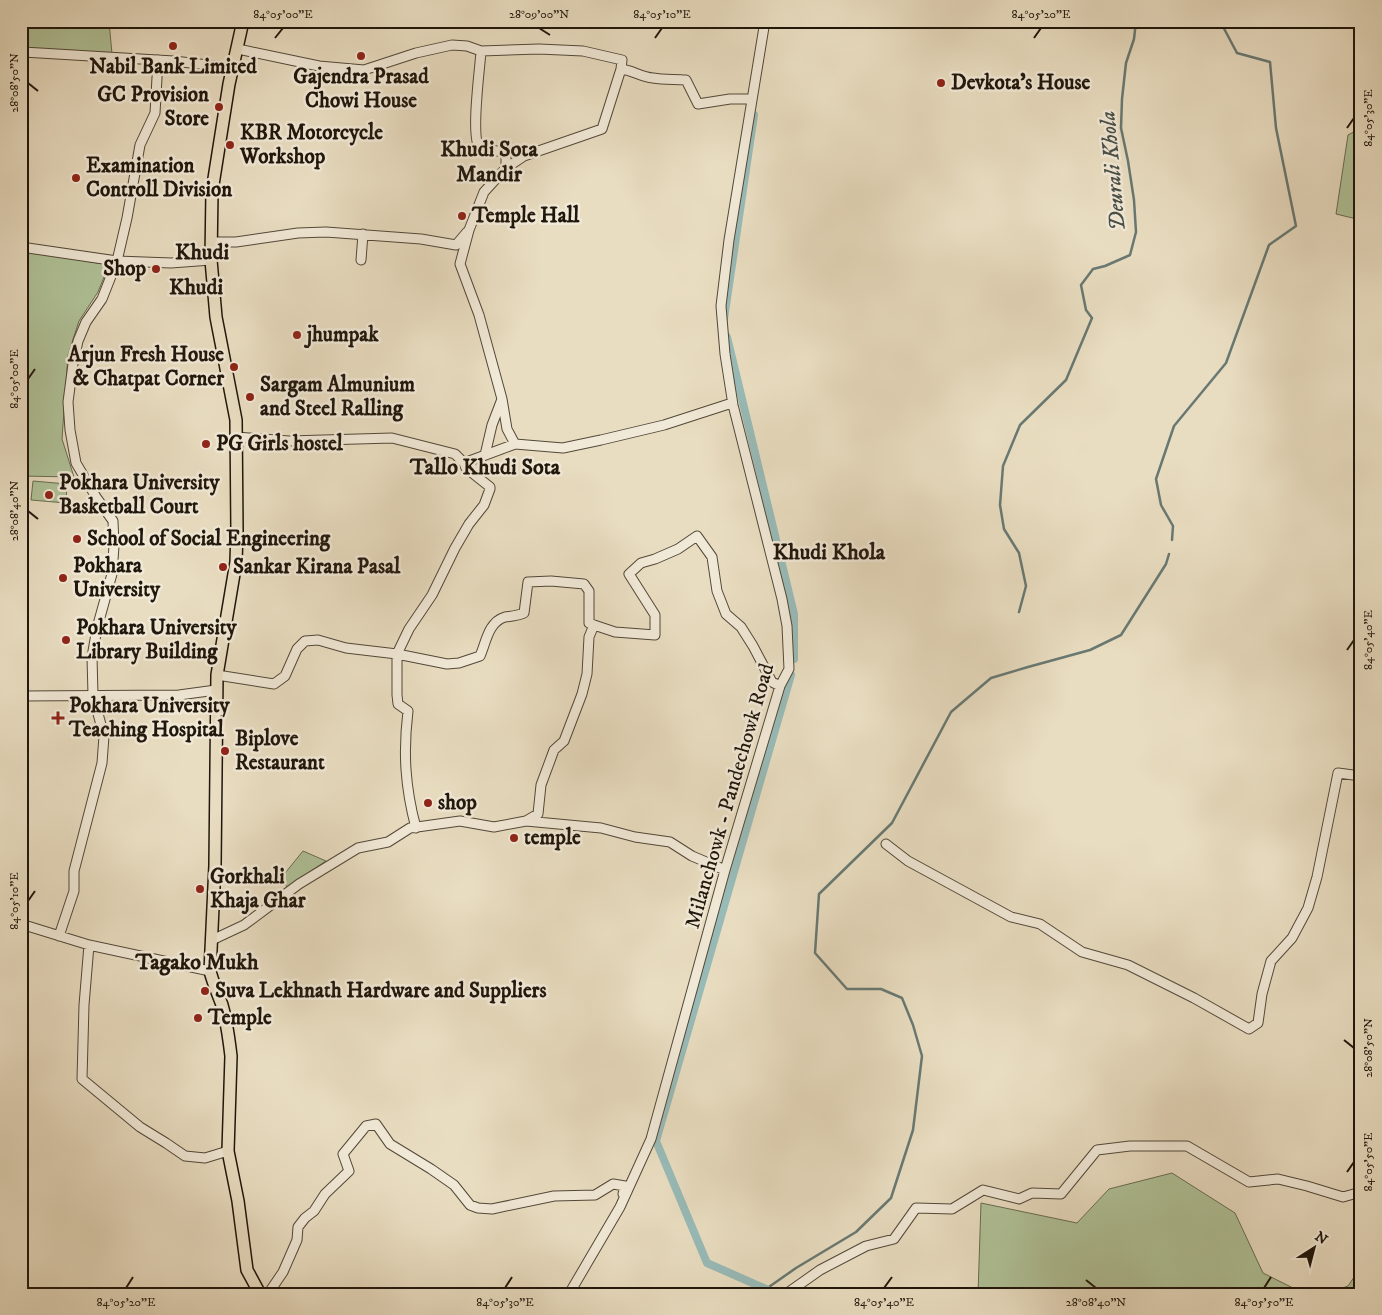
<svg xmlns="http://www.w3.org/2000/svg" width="1382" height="1315" font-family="'IM FELL DW Pica',serif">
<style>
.green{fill:#b0c298;stroke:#686c52}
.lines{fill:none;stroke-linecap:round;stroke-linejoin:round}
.stream{stroke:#687973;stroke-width:2.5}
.canal{stroke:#98bbb8;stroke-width:8}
.minor-casing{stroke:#524839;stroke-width:11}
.major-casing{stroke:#1f160c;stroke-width:14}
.minor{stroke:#f1e9d7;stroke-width:9}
.major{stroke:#e9ddc1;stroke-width:11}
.ticks{fill:none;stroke:#1f160c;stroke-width:2}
.poi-dot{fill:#8f2418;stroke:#f1e9d7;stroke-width:2}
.labels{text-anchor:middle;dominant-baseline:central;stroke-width:5;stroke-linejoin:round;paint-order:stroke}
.poi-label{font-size:21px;font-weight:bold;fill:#1f160c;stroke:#f1e9d7;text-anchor:start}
.street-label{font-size:21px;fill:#1f160c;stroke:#f1e9d7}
.neighbourhood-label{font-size:22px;font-weight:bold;fill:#1f160c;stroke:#f1e9d7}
.water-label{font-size:22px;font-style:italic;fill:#495048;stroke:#f1e9d7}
.neatline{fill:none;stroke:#1f160c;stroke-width:2}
.ticks-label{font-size:12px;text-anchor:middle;fill:#1f160c}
</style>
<rect width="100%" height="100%" fill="#e9ddc1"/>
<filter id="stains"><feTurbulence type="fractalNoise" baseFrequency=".004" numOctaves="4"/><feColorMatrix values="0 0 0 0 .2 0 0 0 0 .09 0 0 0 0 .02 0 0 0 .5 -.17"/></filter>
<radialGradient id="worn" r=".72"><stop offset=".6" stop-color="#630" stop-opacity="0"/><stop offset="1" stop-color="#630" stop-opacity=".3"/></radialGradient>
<path class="green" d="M 28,21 L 109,21 L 112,54 L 27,48 Z
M 1361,128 L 1361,220 L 1336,214 L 1348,135 Z
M 21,250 L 109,265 L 98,292 L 79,321 L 68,355 L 62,439 L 74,477 L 21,476 Z
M 33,481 L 67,484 L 66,503 L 31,500 Z
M 303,851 L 326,861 L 287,887 L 281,878 Z
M 1172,1173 L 1235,1213 L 1263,1273 L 1305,1294 L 978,1294 L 981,1203 L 1077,1223 L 1109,1189 Z
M 1361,1267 L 1361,1294 L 1327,1294 L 1348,1286 Z"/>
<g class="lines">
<path class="stream" d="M 1172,540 L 1173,526 L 1161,505 L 1156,479 L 1174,426 L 1226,363 L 1269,245 L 1296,226 L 1276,128 L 1270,62 L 1237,53 L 1220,21
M 1019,612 L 1026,586 L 1019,553 L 1004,529 L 1000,505 L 1003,466 L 1020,425 L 1066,380 L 1092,318 L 1086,310 L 1081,285 L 1093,269 L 1105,266 L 1130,255 L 1136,232 L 1134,200 L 1128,161 L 1121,128 L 1122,99 L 1126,63 L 1134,39 L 1136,21
M 764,1294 L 766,1289 L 796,1268 L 856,1232 L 891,1198 L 913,1130 L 922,1056 L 913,1025 L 902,998 L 881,989 L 847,989 L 815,953 L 819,894 L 892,823 L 951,712 L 991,678 L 1028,667 L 1090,650 L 1121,635 L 1166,564 L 1169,554"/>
<path class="canal" d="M 724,319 L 754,115
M 727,337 L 794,614 L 794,659
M 766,1289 L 707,1263 L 656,1141 L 791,675"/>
<defs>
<path id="minor" d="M 238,49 L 319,66 L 364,70 L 416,53 L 452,45 L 467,46 L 481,51 L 539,49 L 583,51 L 622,60 L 621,69 L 602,129 L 524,156 L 506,168 L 484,192 L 469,230 L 460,264 L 479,315 L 502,399 L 507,429 L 515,444
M 481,51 C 480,69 470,138 480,149 L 506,152 L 506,168
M 23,52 L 174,61 L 233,68
M 621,69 C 632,70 641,77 653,78 C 664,80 675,79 686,80 L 698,104 L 730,99 L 751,99
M 21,70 L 24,21
M 212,242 L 236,242 L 298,233 L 326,232 L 421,239 L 456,245 L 467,232
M 21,247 L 117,261 L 171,263 L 211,260
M 361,260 L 363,234
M 236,437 L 289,441 L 392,438 L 455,454 L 464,463 L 515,444 L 563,448 L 601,440 L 664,425 L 732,403
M 485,455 L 492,425 L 502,399
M 464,463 L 466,468 L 490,487 L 490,489 L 484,505 L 469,524 L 455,548 L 432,595 L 409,629 L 397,654 L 447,664 L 459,663 L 480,656 C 486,643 488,622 505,617 C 512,616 517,616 524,613 L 528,582 L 551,581 L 584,584 L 589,591 L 589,623 L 594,625
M 217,675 L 274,684 L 285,676 L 297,649 L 305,641 L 318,640 L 346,648 L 397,654 L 397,695 L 398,704 L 408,711 C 403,752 405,787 416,828
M 21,696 L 179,695 L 216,690
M 526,821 L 538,814 L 541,785 L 554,750 L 564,741 L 582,694 L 587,674 L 589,637 L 594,625 L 615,632 L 655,635 L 655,615 L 629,574 L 641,563 L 655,559 L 678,549 L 697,536 L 712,557 L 717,591 L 726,614 L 741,627 L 753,646 L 772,682 L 780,686
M 886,844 L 908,861 L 1011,917 L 1040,924 L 1082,952 L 1128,965 L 1194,998 L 1249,1029 L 1258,1023 L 1262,994 L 1271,961 L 1292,938 L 1308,908 L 1317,877 L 1338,773 L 1361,776
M 21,924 L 89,945 L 210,971
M 59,936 L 74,891 L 74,871 L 102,763 L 104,736 L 93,695 L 92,657 L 97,628 L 112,574 L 114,546 L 113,521 L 96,497 L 76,463 L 70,430 L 68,402 L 73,364 L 78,341 L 86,322 L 102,299 L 117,261 L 127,218 L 140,145 L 155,113 L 158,60
M 212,940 L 244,925 L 299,884 L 358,848 L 388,842 L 410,828 L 460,821 L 494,827 L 526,821 L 601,828 L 635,837 L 670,842 L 692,856 L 725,870
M 89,945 L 84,1005 L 82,1079 L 140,1127 L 166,1143 L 185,1156 L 205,1158 L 228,1151
M 268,1294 L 283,1272 L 297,1240 L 298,1227 L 305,1218 L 314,1211 L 325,1194 L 349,1171 L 343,1154 L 366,1126 L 376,1124 L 390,1144 L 431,1169 L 454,1185 L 470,1205 L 478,1208 L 492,1209 L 554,1196 L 595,1195 L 613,1184 L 625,1186 L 623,1194
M 569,1294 L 620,1207 L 651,1139 L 725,870 L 780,686 L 789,669 L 787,626 L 782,599 L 733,405 L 725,354 L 721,306 L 729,240 L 765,21
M 786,1294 L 820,1270 L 866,1246 L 894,1239 L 916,1208 L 952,1209 L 983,1190 L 1019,1199 L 1032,1193 L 1061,1194 L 1097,1150 L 1130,1146 L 1187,1146 L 1249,1182 L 1278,1179 L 1307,1186 L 1343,1197 L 1361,1192"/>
<path id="major" d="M 243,21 L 229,84 L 212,191 L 211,260 L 216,317 L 236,420 L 237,531 L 236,562 L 217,675 L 215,865 L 210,971 C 213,983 218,994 222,1005 C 227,1022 229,1039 231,1056 L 228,1151 L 238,1201 L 247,1270 L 260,1294"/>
</defs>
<use href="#minor" class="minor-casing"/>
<use href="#major" class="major-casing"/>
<use href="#minor" class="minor"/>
<use href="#major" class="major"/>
</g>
<path class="ticks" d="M 539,28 L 550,35M 275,38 L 283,28M 655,38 L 662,28M 1034,38 L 1041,28M 28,83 L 38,91M 1347,128 L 1354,118M 28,379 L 35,369M 28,511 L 38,519M 1347,650 L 1354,640M 28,901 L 35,891M 1344,1040 L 1354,1048M 1347,1172 L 1354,1162M 1086,1280 L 1096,1288M 126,1288 L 133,1277M 505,1288 L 512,1277M 884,1288 L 892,1277M 1264,1288 L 1271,1277"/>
<g class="poi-dot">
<circle cx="173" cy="46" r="5"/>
<circle cx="361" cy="56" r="5"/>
<circle cx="941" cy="83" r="5"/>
<circle cx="219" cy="107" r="5"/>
<circle cx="230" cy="145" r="5"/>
<circle cx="76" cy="178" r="5"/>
<circle cx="462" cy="216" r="5"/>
<circle cx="156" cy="269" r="5"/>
<circle cx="297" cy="335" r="5"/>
<circle cx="234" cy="367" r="5"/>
<circle cx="250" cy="397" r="5"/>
<circle cx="206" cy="444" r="5"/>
<circle cx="49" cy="495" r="5"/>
<circle cx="77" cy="539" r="5"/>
<circle cx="223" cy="567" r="5"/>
<circle cx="63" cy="578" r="5"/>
<circle cx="66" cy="640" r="5"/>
<path d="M55.5 710.5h5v5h5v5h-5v5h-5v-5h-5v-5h5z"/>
<circle cx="225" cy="751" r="5"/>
<circle cx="428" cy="803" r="5"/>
<circle cx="514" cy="838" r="5"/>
<circle cx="200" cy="889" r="5"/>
<circle cx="205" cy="991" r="5"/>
<circle cx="198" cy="1018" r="5"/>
</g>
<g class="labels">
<g class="poi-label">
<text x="173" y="67" text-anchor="middle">Nabil Bank Limited</text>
<text x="361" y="77" text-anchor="middle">Gajendra Prasad<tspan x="361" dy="24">Chowi House</tspan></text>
<text x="951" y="83">Devkota's House</text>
<text x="209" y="95" text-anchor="end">GC Provision<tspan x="209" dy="24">Store</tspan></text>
<text x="240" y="133">KBR Motorcycle<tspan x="240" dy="24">Workshop</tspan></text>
<text x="86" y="166">Examination<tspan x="86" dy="24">Controll Division</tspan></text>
<text x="472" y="216">Temple Hall</text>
<text x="146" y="269" text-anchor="end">Shop</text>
<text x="307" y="335">jhumpak</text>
<text x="224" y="355" text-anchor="end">Arjun Fresh House<tspan x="224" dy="24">&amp; Chatpat Corner</tspan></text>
<text x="260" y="385">Sargam Almunium<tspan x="260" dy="24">and Steel Ralling</tspan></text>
<text x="216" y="444">PG Girls hostel</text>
<text x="59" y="483">Pokhara University<tspan x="59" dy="24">Basketball Court</tspan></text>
<text x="87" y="539">School of Social Engineering</text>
<text x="73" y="566">Pokhara<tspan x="73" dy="24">University</tspan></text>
<text x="233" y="567">Sankar Kirana Pasal</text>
<text x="76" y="628">Pokhara University<tspan x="76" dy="24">Library Building</tspan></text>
<text x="69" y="706">Pokhara University<tspan x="69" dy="24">Teaching Hospital</tspan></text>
<text x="235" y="739">Biplove<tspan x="235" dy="24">Restaurant</tspan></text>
<text x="438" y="803">shop</text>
<text x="524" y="838">temple</text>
<text x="210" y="877">Gorkhali<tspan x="210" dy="24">Khaja Ghar</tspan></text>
<text x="215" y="991">Suva Lekhnath Hardware and Suppliers</text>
<text x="208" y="1018">Temple</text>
</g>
<g class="street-label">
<text transform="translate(730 796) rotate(-74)">Milanchowk - Pandechowk Road</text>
</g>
<g class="neighbourhood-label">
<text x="489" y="149">Khudi Sota<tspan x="489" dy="25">Mandir</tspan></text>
<text x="202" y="252">Khudi</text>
<text x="196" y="287">Khudi</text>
<text x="485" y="467">Tallo Khudi Sota</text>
<text x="829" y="552">Khudi Khola</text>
<text x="197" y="962">Tagako Mukh</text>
</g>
<g class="water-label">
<text transform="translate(1113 171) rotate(-95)">Deurali Khola</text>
</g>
</g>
<rect width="1382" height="1315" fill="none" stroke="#e9ddc1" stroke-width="55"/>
<g transform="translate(1314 1248) rotate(36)" stroke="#f1e9d7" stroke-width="4" paint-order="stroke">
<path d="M0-4L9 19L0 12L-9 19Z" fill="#1f160c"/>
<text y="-8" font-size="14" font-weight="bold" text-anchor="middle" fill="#1f160c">N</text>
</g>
<rect x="28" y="28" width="1326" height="1260" class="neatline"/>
<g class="ticks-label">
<text x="283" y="18">84°05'00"E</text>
<text x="539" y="18">28°09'00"N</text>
<text x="662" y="18">84°05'10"E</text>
<text x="1041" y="18">84°05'20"E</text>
<text transform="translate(14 83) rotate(-90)" y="4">28°08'50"N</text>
<text transform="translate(1368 118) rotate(-90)" y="4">84°05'30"E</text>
<text transform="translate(14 379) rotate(-90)" y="4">84°05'00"E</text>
<text transform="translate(14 511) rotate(-90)" y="4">28°08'40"N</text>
<text transform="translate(1368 640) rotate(-90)" y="4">84°05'40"E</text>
<text transform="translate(14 901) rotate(-90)" y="4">84°05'10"E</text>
<text transform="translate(1368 1048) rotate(-90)" y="4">28°08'50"N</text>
<text transform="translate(1368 1162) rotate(-90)" y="4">84°05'50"E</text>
<text x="126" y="1306">84°05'20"E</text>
<text x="505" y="1306">84°05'30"E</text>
<text x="884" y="1306">84°05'40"E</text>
<text x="1096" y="1306">28°08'40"N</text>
<text x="1264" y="1306">84°05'50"E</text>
</g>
<rect width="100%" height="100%" filter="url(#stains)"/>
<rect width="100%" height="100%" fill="url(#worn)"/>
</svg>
